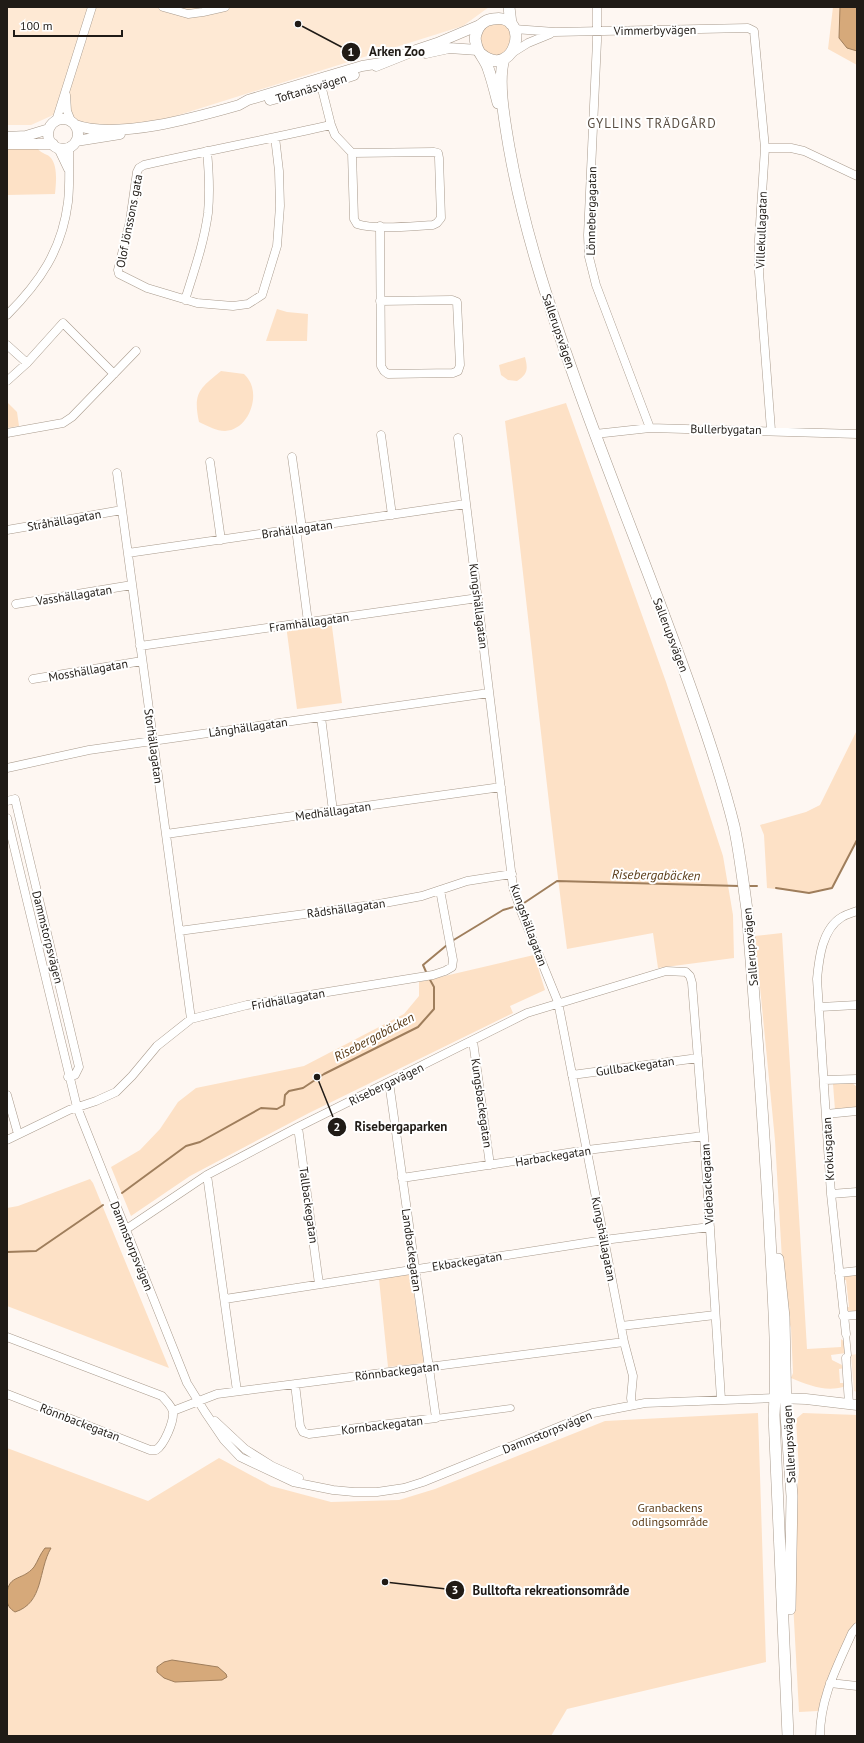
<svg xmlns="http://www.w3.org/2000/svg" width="864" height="1743" font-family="'PT Sans',sans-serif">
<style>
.built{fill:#fee9d4}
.green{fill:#fde1c6}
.water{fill:#d6a97a;stroke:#9f7e5c}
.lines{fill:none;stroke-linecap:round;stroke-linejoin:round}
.stream{stroke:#9f7e5c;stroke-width:2}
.pedestrian-casing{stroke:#a99b8d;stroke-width:7}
.minor-casing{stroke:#a99b8d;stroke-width:9}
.tertiary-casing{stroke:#a99b8d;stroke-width:11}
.secondary-casing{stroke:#a99b8d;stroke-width:12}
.pedestrian{stroke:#fff;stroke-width:6}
.minor{stroke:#fff;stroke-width:8}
.tertiary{stroke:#fff;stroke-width:10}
.secondary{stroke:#fff;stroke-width:11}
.labels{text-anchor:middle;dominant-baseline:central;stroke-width:4;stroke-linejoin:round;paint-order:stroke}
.street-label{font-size:12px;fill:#201b16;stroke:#fff}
.park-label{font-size:12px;fill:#5b3b17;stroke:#fff}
.neighbourhood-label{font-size:13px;letter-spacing:1px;fill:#5a4e42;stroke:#fff}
.water-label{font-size:13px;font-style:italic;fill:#573814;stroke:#fff}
.leader{fill:none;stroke:#201b16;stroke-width:1.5}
.callout-dot{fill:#201b16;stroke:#fff;stroke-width:1.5}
.mark-label{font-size:12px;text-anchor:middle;font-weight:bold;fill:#fff}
.callout-label{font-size:13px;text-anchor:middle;font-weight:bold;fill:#201b16;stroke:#fff;stroke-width:4;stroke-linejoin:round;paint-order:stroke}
</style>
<rect width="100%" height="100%" fill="#fef7f2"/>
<path class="built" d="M 7,7 L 489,7 L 463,26 L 163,120 L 89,132 L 60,112 L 31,125 L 7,125 Z
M 857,1354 L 857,1392 L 854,1391 L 851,1355 Z"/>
<path class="green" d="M 833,7 L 857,7 L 857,65 L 828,49 Z
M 503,23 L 513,34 L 511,48 C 507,50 502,55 497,55 C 482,56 474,35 487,26 C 491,23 498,24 503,23 Z
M 7,148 L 38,149 C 42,154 48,154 51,158 C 58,167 56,183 55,194 L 7,195 Z
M 277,309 L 287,312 L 308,314 L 307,341 L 266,341 Z
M 525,357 C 528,369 528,374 517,381 L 508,380 L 501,375 L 499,365 Z
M 221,371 L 244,374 C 247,377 251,382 252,387 C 257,404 246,430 225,431 C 217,431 207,426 199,422 C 193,393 199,389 221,371 Z
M 7,402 L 17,412 L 19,426 L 7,428 Z
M 566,403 L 666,682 L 723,856 L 733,915 L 734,958 L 658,968 L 653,933 L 567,949 C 544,773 527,597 505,421 Z
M 331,619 L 342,703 L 297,709 L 286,625 Z
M 857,730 L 857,840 L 832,888 L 809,893 L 767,888 L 764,835 L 760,825 L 806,812 L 820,805 Z
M 782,933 L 807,1349 L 841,1347 L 841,1339 L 845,1342 L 846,1353 L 831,1355 L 832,1360 L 844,1366 L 845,1368 L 839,1369 L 840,1383 L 846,1383 L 843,1387 C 825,1392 808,1385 791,1378 L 793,1373 L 791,1328 L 788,1318 L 783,1276 L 775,1140 L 755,936 Z
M 534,955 L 545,990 L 510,1006 L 513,1013 L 309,1113 L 190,1176 L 131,1216 L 111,1167 L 140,1150 L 160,1129 L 178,1102 L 196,1088 L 304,1066 L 404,1014 L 419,996 L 419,982 Z
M 851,1082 L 857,1087 L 857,1106 L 855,1108 L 835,1110 L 833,1084 Z
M 90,1179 L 93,1183 L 169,1368 L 7,1306 L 7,1208 L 18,1206 Z
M 857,1273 L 857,1313 L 846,1312 L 844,1308 L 849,1307 L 846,1280 L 841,1280 L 842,1276 Z
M 411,1274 L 424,1363 L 388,1367 L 379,1279 Z
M 758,1413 L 766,1662 L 567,1709 L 551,1736 L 7,1736 L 7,1448 L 148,1501 L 219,1458 L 271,1486 L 331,1502 L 399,1500 L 435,1489 L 605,1421 Z
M 803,1413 L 857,1415 L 857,1625 L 826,1683 L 818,1711 L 799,1712 L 792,1584 L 793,1537 L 799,1471 L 796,1419 Z"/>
<path class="water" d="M 840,7 L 857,7 L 857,51 L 847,48 L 839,38 Z
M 45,1548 L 51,1548 C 38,1570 44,1603 15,1612 C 10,1609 7,1605 7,1599 C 6,1573 22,1582 34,1567 C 38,1561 40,1554 45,1548 Z
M 172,1660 L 218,1667 L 226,1674 L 227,1677 L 222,1680 L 175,1682 L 164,1678 L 157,1672 L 157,1667 L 164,1662 Z"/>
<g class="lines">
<path class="stream" d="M 748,886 L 757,886
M 776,888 L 809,893 L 832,888 L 857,840
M 521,905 L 557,881 L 739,886
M 452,941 L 503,910 L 517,906
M 427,974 L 423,965 L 447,945
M 122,1193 L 186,1146 L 200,1142 L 261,1108 L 277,1109 L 284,1105 L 285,1095 L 289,1091 L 303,1088 L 324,1074 L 418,1027 L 434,1009 L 434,987 L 429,978
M 7,1252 L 36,1251 L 103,1205"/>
<defs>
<path id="pedestrian" d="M 846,1334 L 848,1355 L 846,1358
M 436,1418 L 511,1408"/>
<path id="minor" d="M 163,7 L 188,14 L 203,12 L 225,7
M 597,7 L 597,41 L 588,235 L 589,257 L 596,285 L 650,428
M 514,29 L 555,32 L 748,28 L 754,31 L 765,148 L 759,239 L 759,272 L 771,430
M 512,53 L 528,43 L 550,34
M 320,81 L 331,125 L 335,135 L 352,153
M 66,95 L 67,111 L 71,121
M 56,121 L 92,7
M 275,137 L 279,171 L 280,206 L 277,246 L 262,295 L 248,304 L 233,306 L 197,303 L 147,288 L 119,274 L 118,270 L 130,221 L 137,172 L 139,168 L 144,165 C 206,151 269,139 331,125
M 58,148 L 68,169
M 765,148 L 791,148 L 804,151 L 857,176
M 434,152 L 438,153 L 439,158 L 441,218 L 437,223 L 433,225 C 413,226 374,230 357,224 L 354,219 L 352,153 Z
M 380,226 L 381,366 L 384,371 L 388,374 L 453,373 L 458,371 L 460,365 L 457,302 L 452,300 L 380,301
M 185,300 C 194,271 204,243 208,213 C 210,192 209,172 207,151
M 7,315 C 40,282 62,250 68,202 C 70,184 69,165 69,147
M 7,345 L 27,363
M 7,381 L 27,363 L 63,323 L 114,374
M 7,433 L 63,423 L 72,417 L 136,351
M 595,434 L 650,428 L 857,434
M 381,435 L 392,515
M 458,438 L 513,887 L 521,911 L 558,1002 L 624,1342 L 633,1376 L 631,1398 L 632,1405
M 292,457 L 302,528
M 210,462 L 221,540
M 117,473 L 191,1019
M 296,529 L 308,622
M 7,530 L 122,510
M 128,553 L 466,504
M 16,604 L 132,585
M 140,646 L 478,598
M 33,679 L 142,661
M 321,717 L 333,811
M 7,768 L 89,750 L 489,693
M 7,801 L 15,799 L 79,1067 L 75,1075 L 68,1077
M 7,818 L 77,1107 L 187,1383 L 205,1412 L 224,1440 L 240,1457 L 293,1482 L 333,1490 L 354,1492 L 377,1492 L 404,1488 L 423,1482 L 593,1413 L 645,1403 L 775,1398
M 166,834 L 501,787
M 179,931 L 379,904 L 422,896 L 467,881 L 512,874
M 820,1007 L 857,1005
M 473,1041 L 490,1165
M 572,1075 L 698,1058
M 824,1080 L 857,1079
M 7,1095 L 18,1134
M 826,1114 L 857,1111
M 298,1127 L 319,1284
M 7,1140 L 69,1110 L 96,1101 L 116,1092 L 132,1076 L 157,1046 L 191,1019 L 247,1005 L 433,975 L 445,971 L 452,967 L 453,960 L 440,890
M 207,1175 L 237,1391
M 402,1178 L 587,1150 L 704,1136
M 831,1194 L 857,1192
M 125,1230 L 207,1175 L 298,1127 L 527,1013 L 666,971 L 686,972 L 690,976 L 692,983 L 704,1136 L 721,1399
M 839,1273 L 857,1271
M 225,1299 L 604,1240 L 710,1227
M 843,1316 L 857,1315
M 621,1326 L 715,1315
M 846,1334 L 831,1194 L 817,979 C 819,958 822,929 842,917 C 847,914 852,913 857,911
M 7,1337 L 162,1396 C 166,1401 172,1406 173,1412 C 174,1422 164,1445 156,1450 L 150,1450 L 7,1394
M 846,1358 L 849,1404
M 295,1384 L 300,1426 L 303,1432 L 309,1434 L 436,1418 L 389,1082
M 173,1411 L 217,1394 L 624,1342
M 215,1421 L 245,1449 L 272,1466 L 299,1478
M 830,1683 L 857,1686
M 820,1736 C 820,1698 837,1667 852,1633 L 857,1627"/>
<path id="tertiary" d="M 426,53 L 449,48 L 478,50
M 376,66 L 416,50 L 437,43 L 482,24
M 270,100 L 321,86 L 354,75
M48 134a15 15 0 1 1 30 0a15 15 0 1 1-30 0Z
M 75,125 C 117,140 197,117 239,105 L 248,100 L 362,66 L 381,63
M 7,137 L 26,136 L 49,129
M 76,141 L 120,134
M 7,144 L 53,144
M 777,1398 L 806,1399 L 857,1405"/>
<path id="secondary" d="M 509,7 L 511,24
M 481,54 C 515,82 533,12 493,19 C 484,20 478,26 476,34 C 475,37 475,40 476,43 C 477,52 485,59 488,68 C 492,79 495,91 498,103
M 504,59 C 497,81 505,123 509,147 C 523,227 548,303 575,379 C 614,489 659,596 697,706 C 711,746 724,786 734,826 C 740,854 743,882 747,910 C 756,1019 764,1128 770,1237 C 773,1296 778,1356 774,1415 L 788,1736
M 778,1259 L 784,1317 L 786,1415 L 792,1496 L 790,1609"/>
</defs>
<use href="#pedestrian" class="pedestrian-casing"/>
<use href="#minor" class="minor-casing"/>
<use href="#tertiary" class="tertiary-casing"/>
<use href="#secondary" class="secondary-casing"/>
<use href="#pedestrian" class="pedestrian"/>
<use href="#minor" class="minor"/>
<use href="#tertiary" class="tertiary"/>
<use href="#secondary" class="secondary"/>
</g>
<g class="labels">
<g class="street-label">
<text transform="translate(655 30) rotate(-1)">Vimmerbyvägen</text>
<text transform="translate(311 88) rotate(-17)">Toftanäsvägen</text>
<text transform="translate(591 211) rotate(-89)">Lönnebergagatan</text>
<text transform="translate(129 221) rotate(-79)">Olof Jönssons gata</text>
<text transform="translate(761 230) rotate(-88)">Villekullagatan</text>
<text transform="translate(559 331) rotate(71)">Sallerupsvägen</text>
<text transform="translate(726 429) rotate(1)">Bullerbygatan</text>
<text transform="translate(64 520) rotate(-10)">Stråhällagatan</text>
<text transform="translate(297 529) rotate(-8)">Brahällagatan</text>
<text transform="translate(74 595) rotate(-9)">Vasshällagatan</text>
<text transform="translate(479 606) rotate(83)">Kungshällagatan</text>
<text transform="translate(309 622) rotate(-8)">Framhällagatan</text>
<text transform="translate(671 635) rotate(69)">Sallerupsvägen</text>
<text transform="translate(88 670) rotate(-10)">Mosshällagatan</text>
<text transform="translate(248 727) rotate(-8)">Långhällagatan</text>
<text transform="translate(154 746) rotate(82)">Storhällagatan</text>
<text transform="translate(333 811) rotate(-8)">Medhällagatan</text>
<text transform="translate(346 908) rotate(-8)">Rådshällagatan</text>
<text transform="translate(529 925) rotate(70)">Kungshällagatan</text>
<text transform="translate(48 937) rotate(76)">Dammstorpsvägen</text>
<text transform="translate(750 947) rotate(-95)">Sallerupsvägen</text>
<text transform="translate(288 999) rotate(-10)">Fridhällagatan</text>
<text transform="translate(635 1066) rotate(-8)">Gullbackegatan</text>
<text transform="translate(386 1084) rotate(-26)">Risebergavägen</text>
<text transform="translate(482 1103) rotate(82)">Kungsbackegatan</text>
<text transform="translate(828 1149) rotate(-93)">Krokusgatan</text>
<text transform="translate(553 1156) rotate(-9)">Harbackegatan</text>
<text transform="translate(707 1184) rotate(-93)">Videbackegatan</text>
<text transform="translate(309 1205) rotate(82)">Tallbackegatan</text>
<text transform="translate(604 1239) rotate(79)">Kungshällagatan</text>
<text transform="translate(132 1246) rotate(68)">Dammstorpsvägen</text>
<text transform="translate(412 1250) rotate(82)">Landbackegatan</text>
<text transform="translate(467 1261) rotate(-9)">Ekbackegatan</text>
<text transform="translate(397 1371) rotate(-7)">Rönnbackegatan</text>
<text transform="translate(80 1422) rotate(21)">Rönnbackegatan</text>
<text transform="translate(382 1425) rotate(-7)">Kornbackegatan</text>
<text transform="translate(547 1432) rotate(-22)">Dammstorpsvägen</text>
<text transform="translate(789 1444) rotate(-93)">Sallerupsvägen</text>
</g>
<g class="park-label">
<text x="670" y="1507">Granbackens<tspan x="670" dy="14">odlingsområde</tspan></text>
</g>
<g class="neighbourhood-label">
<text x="652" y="123">GYLLINS TRÄDGÅRD</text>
</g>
<g class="water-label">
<text transform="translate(656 875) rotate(1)">Risebergabäcken</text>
<text transform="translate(374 1037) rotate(-28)">Risebergabäcken</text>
</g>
</g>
<path class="leader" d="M298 24L351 52M317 1077L337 1127M385 1582L455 1590"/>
<g class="callout-dot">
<circle cx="298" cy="24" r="4"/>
<circle cx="317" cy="1077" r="4"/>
<circle cx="385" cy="1582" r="4"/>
<circle cx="351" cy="52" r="10"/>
<circle cx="337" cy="1127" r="10"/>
<circle cx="455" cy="1590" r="10"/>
</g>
<g class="mark-label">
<text x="351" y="56">1</text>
<text x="337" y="1131">2</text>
<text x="455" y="1594">3</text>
</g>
<g class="callout-label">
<text x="397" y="56">Arken Zoo</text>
<text x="401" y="1131">Risebergaparken</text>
<text x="551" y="1595">Bulltofta rekreationsområde</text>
</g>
<rect width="864" height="1743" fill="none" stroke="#201b16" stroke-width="16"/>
<path d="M14 30v6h108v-6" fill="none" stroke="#201b16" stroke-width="2"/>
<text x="20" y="30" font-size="12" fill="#201b16" stroke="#ffffff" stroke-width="3" paint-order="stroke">100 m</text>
</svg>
